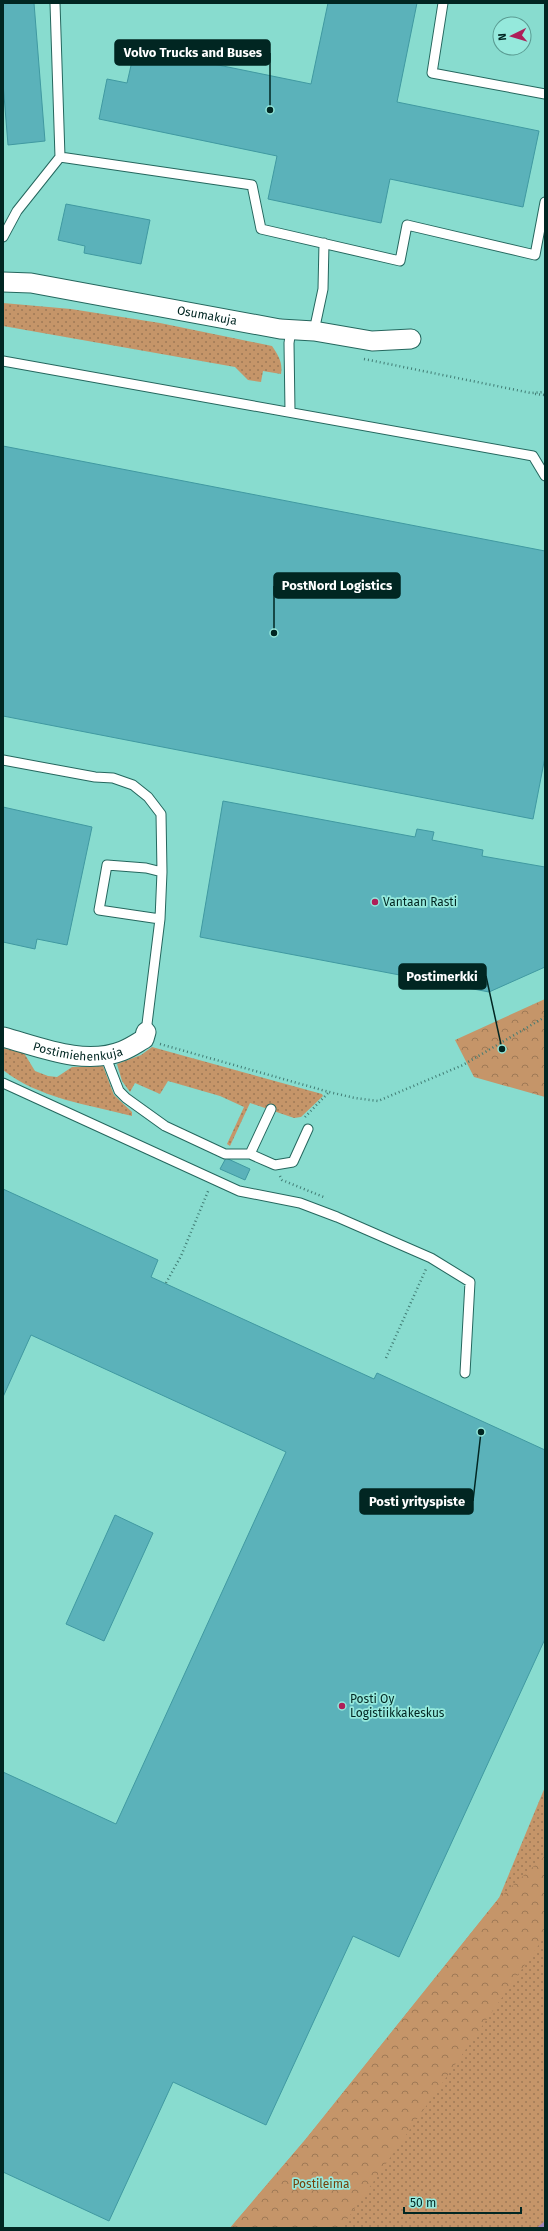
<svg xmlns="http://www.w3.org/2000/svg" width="548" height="2231" font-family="'Fira Sans',sans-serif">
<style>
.grass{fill:url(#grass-dots)}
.park{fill:url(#park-crowns)}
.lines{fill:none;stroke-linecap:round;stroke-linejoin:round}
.stream{stroke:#9c85bc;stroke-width:4.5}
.building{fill:#5bb2ba;stroke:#4099a1}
.service-casing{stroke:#25675e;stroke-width:11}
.minor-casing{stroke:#25675e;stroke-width:21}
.path{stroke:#417c74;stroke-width:2.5;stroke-dasharray:1 3;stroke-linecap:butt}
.service{stroke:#fff;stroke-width:9}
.minor{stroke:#fff;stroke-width:19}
.poi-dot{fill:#ae1f58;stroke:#95e9dc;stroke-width:1.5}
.labels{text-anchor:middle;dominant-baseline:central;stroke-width:3.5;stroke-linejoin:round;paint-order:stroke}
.street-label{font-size:12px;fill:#012622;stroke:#95e9dc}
.poi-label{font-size:12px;fill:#012622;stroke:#95e9dc;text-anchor:start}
.park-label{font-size:12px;fill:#73430d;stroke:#95e9dc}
.leader{fill:none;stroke:#012622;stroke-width:1.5}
.callout-dot{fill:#012622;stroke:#95e9dc;stroke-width:1.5}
.callout{fill:#012622;stroke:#012622;stroke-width:1.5}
.callout-label{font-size:13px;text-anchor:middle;font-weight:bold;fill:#fff}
</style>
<defs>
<pattern id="grass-dots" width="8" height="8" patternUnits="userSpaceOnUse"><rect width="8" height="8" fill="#c59569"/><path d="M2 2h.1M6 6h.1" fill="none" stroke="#9e7956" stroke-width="1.8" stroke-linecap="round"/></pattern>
<pattern id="park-crowns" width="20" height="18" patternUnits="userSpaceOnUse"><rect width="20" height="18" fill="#c59569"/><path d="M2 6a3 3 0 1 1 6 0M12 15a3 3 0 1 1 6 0" fill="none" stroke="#9e7956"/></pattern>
</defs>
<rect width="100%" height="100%" fill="#88dccf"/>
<path class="grass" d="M 3,303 L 71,309 L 160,323 L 272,346 C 278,355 283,362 281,374 L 263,371 L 261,382 L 248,380 L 235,367 L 3,326 Z
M 152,1047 L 322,1094 L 323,1096 L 301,1117 L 294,1118 L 250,1103 L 230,1146 L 227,1144 L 244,1107 L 220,1096 L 168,1081 L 160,1094 L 135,1083 L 130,1092 L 122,1081 L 117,1064 L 141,1055 Z
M 3,1048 L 24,1053 L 35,1071 L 48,1076 L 57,1077 L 72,1067 L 103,1066 L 114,1095 L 132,1112 L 132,1116 C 89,1105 38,1098 3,1070 Z
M 545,1787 L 545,2228 L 230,2228 L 305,2140 L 499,1898 Z"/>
<path class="park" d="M 545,999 L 545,1097 L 474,1077 L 455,1040 Z
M 545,1856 L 545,1936 L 341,2228 L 230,2228 L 305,2140 L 499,1898 Z"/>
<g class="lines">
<path class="stream" d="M 540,2228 L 545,2224"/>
</g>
<path class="building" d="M 3,3 L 34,3 L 45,141 L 8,145 L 3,83 Z
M 328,3 L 417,3 L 397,102 L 539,131 L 523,207 L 390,179 L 381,223 L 268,199 L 277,156 L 99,119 L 107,79 L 127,83 L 135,48 L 311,84 Z
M 66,204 L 150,220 L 141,264 L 84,253 L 85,246 L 58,240 Z
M 3,446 L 545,551 L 545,757 L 533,819 L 3,716 Z
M 223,801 L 415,837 L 417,829 L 434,832 L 432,840 L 483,850 L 482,856 L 545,867 L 545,967 L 489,992 L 200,937 Z
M 3,807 L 92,827 L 67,945 L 37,939 L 35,949 L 3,942 Z
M 226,1158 L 250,1169 L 245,1180 L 220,1169 Z
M 3,1189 L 158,1260 L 151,1277 L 374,1379 L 377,1373 L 545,1450 L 545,1639 L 399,1957 L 353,1936 L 266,2125 L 173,2082 L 109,2221 L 3,2172 L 3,1772 L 116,1824 L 286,1452 L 31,1335 L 3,1397 Z
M 115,1515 L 153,1533 L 104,1641 L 66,1624 Z"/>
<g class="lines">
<defs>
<path id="service" d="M 443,3 L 432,73 L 545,94
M 60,157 L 252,185 L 261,229 L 400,261 L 407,225 L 535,255 L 545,202
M 3,237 L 17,211 L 60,157 L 55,3
M 314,331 L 323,289 L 324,243
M 3,361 L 533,456 L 545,476
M 290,411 L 289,343 L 291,330
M 3,760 L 95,777 L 113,778 L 133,785 L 148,797 L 161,814 L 162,872 L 160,919 L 146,1032
M 160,919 L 99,910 L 107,865 L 146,868 L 162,872
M 105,1055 L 119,1091 L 126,1098 L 165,1126 L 225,1154 L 250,1154 L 275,1165 L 293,1162 L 308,1129
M 3,1083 L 239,1191 L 300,1203 L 337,1217 L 431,1258 L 470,1282 L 465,1373
M 250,1154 L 271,1109"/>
<g id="minor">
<path id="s1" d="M 3,282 L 31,283 L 280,329 L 314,331 L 372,341 L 411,339"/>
<path id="s2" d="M 3,1037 C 40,1047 84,1066 122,1051 C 130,1048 137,1043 144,1039 L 146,1032"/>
</g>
</defs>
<use href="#service" class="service-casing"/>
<use href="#minor" class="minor-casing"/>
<path class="path" d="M 364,359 L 531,393 L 545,392
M 535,394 L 545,395
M 160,1044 L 329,1092 L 355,1098 L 378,1101 L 463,1065 L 545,1017
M 305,1117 L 329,1092
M 280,1176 L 282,1180 L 326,1198
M 166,1283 L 181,1256 L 209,1189
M 386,1358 L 426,1269"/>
<use href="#service" class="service"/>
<use href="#minor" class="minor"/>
</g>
<g class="poi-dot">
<circle cx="375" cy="902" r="4"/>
<circle cx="342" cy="1706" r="4"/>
</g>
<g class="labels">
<g class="street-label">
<text stroke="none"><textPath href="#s1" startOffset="207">Osumakuja</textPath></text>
<text stroke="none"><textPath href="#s2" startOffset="77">Postimiehenkuja</textPath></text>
</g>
<g class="poi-label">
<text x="383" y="902">Vantaan Rasti</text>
<text x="350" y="1699">Posti Oy<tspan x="350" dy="14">Logistiikkakeskus</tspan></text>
</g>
<g class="park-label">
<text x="321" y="2184">Postileima</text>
</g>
</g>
<path class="leader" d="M270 110L270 53M274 633L274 586M502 1049L486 976M481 1432L473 1501"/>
<g class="callout-dot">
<circle cx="270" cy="110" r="4"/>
<circle cx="274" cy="633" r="4"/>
<circle cx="502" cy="1049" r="4"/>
<circle cx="481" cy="1432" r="4"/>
</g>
<g class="callout">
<rect x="115" y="40" width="155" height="25" rx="4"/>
<rect x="274" y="573" width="126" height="25" rx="4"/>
<rect x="399" y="964" width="87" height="25" rx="4"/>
<rect x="360" y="1489" width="113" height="25" rx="4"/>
</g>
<g class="callout-label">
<text x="193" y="57">Volvo Trucks and Buses</text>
<text x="337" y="590">PostNord Logistics</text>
<text x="442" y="981">Postimerkki</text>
<text x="417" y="1506">Posti yrityspiste</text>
</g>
<rect width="548" height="2231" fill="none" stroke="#012622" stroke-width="8"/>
<g transform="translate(512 36) rotate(265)"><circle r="19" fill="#95e9dc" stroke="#5a9b92"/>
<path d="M0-3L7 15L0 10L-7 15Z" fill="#ae1f58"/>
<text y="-6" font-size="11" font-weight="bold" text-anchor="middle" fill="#012622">N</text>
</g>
<path d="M404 2207v6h117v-6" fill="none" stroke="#012622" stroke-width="2"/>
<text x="410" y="2207" font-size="12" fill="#012622" stroke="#95e9dc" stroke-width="3" paint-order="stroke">50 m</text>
</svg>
